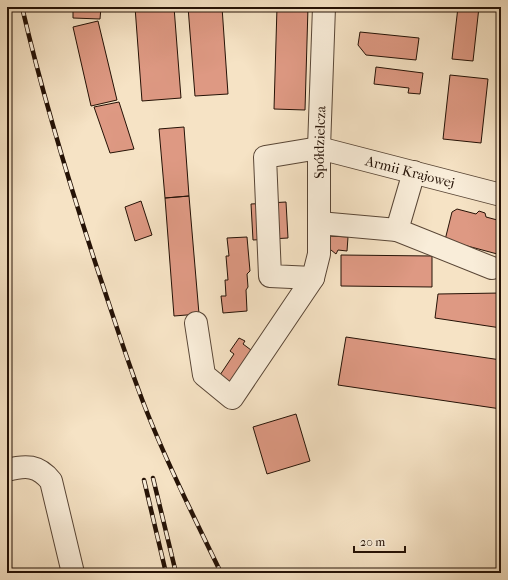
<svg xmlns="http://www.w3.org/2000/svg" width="508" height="580" font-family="'IM FELL French Canon',serif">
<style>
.building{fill:#de9983;stroke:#251206}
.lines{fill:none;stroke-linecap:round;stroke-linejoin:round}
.minor-casing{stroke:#594636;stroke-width:24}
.minor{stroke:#f9edd9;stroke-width:22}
.rail-casing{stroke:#251206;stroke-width:4.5}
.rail{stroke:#f9edd9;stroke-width:3;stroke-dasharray:9;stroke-linecap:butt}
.labels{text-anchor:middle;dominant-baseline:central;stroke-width:3.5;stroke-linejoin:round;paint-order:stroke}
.street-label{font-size:14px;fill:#251206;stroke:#f9edd9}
</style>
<rect width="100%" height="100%" fill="#f6e3c5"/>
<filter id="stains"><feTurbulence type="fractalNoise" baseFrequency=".005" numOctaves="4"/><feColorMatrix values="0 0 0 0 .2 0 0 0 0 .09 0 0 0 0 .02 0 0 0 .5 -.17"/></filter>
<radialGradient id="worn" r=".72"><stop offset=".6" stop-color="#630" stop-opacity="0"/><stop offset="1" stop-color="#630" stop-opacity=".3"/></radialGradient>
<path class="building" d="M 73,7 L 101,7 L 100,19 L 73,18 Z
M 135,7 L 174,7 L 181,98 L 142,101 Z
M 188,7 L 222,7 L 228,94 L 195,96 Z
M 277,7 L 308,7 L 305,110 L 274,109 Z
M 458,7 L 479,7 L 473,61 L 452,59 Z
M 98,21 L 117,100 L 91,106 L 73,27 Z
M 360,32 L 419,38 L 416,60 L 366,55 L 358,45 Z
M 376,67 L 423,73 L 420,94 L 408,93 L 409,88 L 374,84 Z
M 450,75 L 488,79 L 481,143 L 443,139 Z
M 119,102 L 134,149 L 110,153 L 94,107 Z
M 184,127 L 189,196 L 165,198 L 159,129 Z
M 189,196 L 199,314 L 174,316 L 165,198 Z
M 141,201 L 152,235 L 135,241 L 125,207 Z
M 286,202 L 288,238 L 253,240 L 251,204 Z
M 457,209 L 476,214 L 479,211 L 485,213 L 486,217 L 501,221 L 501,255 L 445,240 L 452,212 Z
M 329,236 L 348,237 L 347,251 L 338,250 L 336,254 L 331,250 L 328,250 Z
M 247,237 L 250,271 L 247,274 L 248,287 L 246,290 L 247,311 L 223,313 L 221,296 L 226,296 L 225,280 L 228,280 L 226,256 L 229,256 L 227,238 Z
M 341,255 L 432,256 L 432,287 L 341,286 Z
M 501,293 L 501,328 L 435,318 L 438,294 Z
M 346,337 L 501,360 L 501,409 L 338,385 Z
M 239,338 L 245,341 L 243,344 L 255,353 L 233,385 L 220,375 L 234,354 L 230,351 Z
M 296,414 L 310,461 L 267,474 L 253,427 Z"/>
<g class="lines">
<defs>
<g id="minor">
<path d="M 319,223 L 397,230 L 414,172"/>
<path d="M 397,230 L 492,268"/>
<path id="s1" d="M 313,278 L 270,276 L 265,157 L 319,148 L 501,195"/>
<path id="s2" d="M 196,323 L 204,375 L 232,398 L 313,278 L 319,254 L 319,148 L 324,7"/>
<path d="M 7,470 C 26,465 38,465 51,481 L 73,573"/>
</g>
</defs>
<use href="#minor" class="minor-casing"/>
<use href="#minor" class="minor"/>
<defs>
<path id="rail" d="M 22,7 C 43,97 70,186 99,274 C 116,324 131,374 151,422 C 172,474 197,523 221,573
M 153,478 L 176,573
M 144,480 L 166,573"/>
</defs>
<use href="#rail" class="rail-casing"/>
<use href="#rail" class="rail"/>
</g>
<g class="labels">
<g class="street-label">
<text stroke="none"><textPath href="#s2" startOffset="370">Spółdzielcza</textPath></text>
<text stroke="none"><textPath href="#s1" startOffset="311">Armii Krajowej</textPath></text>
</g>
</g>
<rect width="508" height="580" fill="none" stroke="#f6e3c5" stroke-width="24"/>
<rect x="8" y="8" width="492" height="564" fill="none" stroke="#251206" stroke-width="2"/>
<rect x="12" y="12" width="484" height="556" fill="none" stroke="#251206"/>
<path d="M354 546v6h51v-6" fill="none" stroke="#251206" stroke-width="2"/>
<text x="360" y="546" font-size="12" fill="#251206" stroke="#f9edd9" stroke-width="3" paint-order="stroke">20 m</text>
<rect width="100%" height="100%" filter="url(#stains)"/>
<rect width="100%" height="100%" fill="url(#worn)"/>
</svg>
